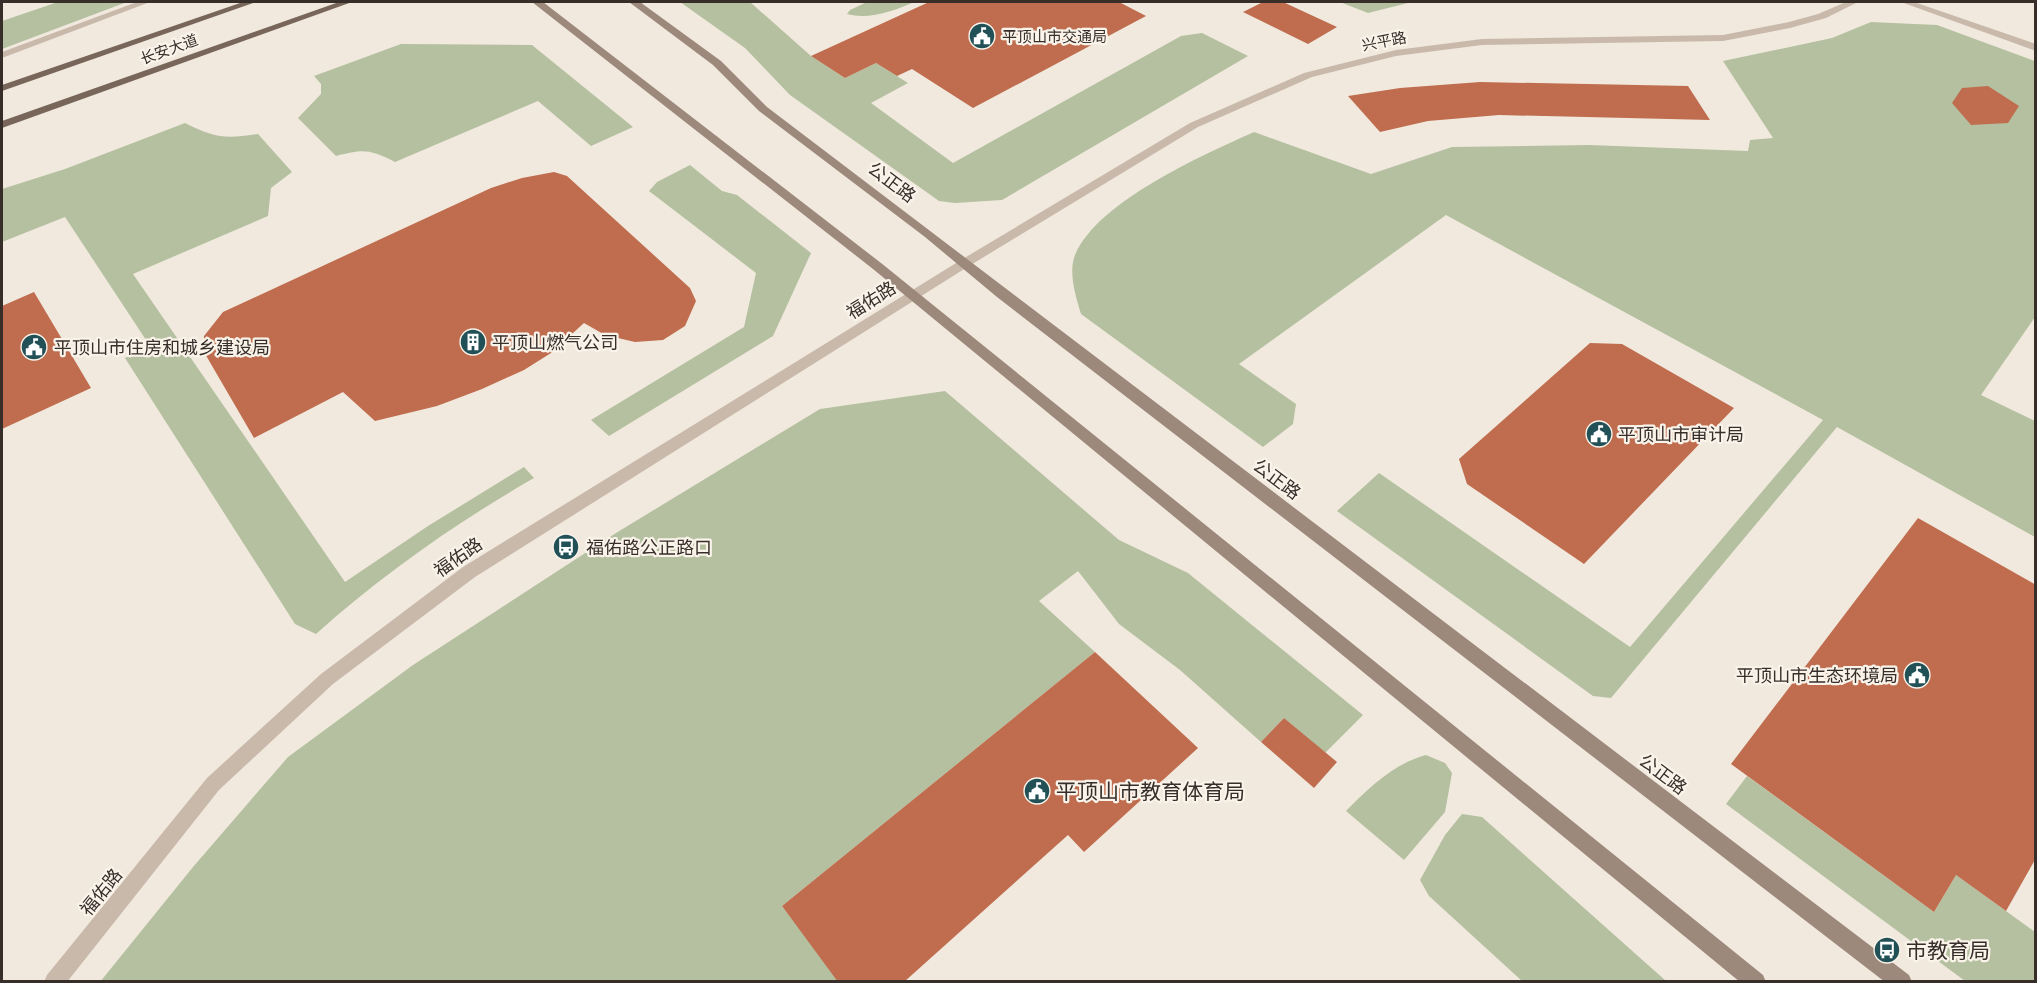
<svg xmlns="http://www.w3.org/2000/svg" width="2037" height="983" font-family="'Titillium Web','Noto Sans SC',sans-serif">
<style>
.green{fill:#b4c09f}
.building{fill:#bf6d4e}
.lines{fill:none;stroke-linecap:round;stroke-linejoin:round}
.tertiary{fill:#c9b9ab;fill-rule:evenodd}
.secondary{fill:#9d897c;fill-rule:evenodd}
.primary{fill:#78665b;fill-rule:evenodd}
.labels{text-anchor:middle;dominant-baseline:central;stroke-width:4.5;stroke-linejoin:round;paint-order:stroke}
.far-poi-label{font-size:15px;fill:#372e2a;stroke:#f9f3ea;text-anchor:start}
.far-street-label{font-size:15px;fill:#372e2a;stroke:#f9f3ea}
.street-label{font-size:18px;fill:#372e2a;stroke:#f9f3ea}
.poi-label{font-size:18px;fill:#372e2a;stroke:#f9f3ea;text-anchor:start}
.near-poi-label{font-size:21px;fill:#372e2a;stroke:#f9f3ea;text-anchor:start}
</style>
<rect width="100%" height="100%" fill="#f1e9de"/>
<path class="green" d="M 58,2 L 127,2 L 2,49 L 2,21 Z
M 680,2 L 750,2 L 811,56 L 845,78 L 876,63 L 908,83 L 871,103 L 953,163 L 1181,36 L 1202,33 L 1248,56 L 1002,200 L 955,203 L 939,201 L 790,95 L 745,48 Z
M 867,2 L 914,2 C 895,11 868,20 847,14 L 850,10 Z
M 1340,2 L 1442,2 L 1412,2 L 1368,13 Z
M 1871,22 L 1937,25 L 2035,61 L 2035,317 L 1981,395 L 2035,421 L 2035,537 L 1837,427 L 1611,698 L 1593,696 L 1337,511 L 1379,473 L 1630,647 L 1823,420 L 1446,215 L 1239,364 L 1296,404 L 1293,424 L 1263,447 L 1081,314 C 1076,297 1068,273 1075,255 C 1098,201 1203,155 1254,132 L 1371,174 L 1452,147 L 1589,145 L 1748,151 L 1750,140 L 1773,138 L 1723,61 L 1832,38 Z
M 401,44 L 532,45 L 633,127 L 591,146 L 538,101 L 395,162 C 369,149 364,149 336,156 L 298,118 L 321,94 L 321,84 L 314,76 Z
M 185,123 C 215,138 225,139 258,134 L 292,172 L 271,188 L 268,216 L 133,274 L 345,582 L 428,526 L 524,467 L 534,478 C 456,523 383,574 316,634 L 295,624 L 125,358 L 150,346 L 65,217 L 2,242 L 2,189 L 65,169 Z
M 690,165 L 722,191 L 737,195 L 811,253 L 773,336 L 609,436 L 591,420 L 744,327 L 756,273 L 649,191 L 657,182 Z
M 945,391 L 1119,540 L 1188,573 L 1363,715 L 1325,753 L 1284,718 L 1261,742 L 1180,670 L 1119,624 L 1078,571 L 1039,601 L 1095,652 L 782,906 L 838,981 L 100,982 L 193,867 L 288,757 L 413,665 L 616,533 L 820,409 Z
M 1426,755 L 1445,763 L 1452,773 L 1445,812 L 1404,860 L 1346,811 C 1370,787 1393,764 1426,755 Z
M 1747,776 L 1934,912 L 1956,875 L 2035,932 L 2035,981 L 1965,981 L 1726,804 Z
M 1462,814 L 1482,817 L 1666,981 L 1522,981 L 1429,896 L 1420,880 L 1445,835 Z"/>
<path class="building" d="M 929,2 L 1119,2 L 1146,16 L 973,108 L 912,69 L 897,76 L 876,63 L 845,78 L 811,56 Z
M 1263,2 L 1283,2 L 1337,27 L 1308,44 L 1243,12 Z
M 1480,82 L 1688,86 L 1710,120 L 1499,115 L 1428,121 L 1380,132 L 1348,96 L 1400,88 Z
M 1988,86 L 2019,106 L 2008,123 L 1971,125 L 1952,103 L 1962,88 Z
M 554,172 L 567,176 L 690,288 L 696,301 L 685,326 L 663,340 L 635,342 L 605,335 L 584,323 L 551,353 L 524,370 L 482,389 L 437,406 L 375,421 L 343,392 L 254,438 L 204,352 L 204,336 L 223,312 L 491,188 L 522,178 Z
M 34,292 L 91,388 L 2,429 L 2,306 Z
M 1590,343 L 1622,344 L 1734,408 L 1584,564 L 1467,484 L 1459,459 Z
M 1918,518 L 2036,585 L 2036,858 L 2006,911 L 1956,875 L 1934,912 L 1731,764 Z
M 1095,652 L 1198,748 L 1084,852 L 1068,835 L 904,982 L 838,982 L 782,906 Z
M 1284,718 L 1337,762 L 1314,788 L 1261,742 Z"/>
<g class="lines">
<path class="tertiary" d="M 137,2 L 150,2 L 2,58 L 2,52 Z
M 1846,2 L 1858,2 L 1826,18 L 1790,28 L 1723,41 L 1482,45 L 1396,56 L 1312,77 L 1198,127 L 969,266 L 475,577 L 333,684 L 219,790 L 67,982 L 44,982 L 47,975 L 207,778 L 321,674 L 463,567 L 961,260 L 1190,123 L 1304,73 L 1396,50 L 1482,39 L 1723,35 L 1789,22 L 1818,14 Z
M 1901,2 L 1914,2 L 2036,44 L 2036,51 Z"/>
<path class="secondary" d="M 532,2 L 543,2 L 881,263 L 1763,975 L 1766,982 L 1740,982 L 873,269 Z
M 629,2 L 640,2 L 721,61 L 767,107 L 1909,975 L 1912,982 L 1885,982 L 997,297 L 925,237 L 759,111 L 713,65 Z"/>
<path class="primary" d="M 243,2 L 256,2 L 2,91 L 2,85 Z
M 339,2 L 352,2 L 2,128 L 2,121 Z"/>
</g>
<defs>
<symbol id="civic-disc" viewBox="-11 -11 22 22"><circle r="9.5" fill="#215156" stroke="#f9f3ea"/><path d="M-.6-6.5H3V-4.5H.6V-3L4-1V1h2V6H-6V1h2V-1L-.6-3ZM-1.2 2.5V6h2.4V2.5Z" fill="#fff"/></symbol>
<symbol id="building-disc" viewBox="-11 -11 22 22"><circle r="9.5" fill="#215156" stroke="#f9f3ea"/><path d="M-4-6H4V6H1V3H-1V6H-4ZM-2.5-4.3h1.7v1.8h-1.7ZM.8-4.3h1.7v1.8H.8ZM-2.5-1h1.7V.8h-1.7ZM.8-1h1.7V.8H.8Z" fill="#fff"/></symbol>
<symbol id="bus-disc" viewBox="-11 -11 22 22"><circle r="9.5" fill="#215156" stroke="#f9f3ea"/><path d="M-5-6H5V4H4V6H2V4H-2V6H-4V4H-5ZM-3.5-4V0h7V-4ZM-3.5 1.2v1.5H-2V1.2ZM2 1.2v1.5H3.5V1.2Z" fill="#fff"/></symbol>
</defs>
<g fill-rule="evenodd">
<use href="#civic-disc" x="967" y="21" width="30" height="30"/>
<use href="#building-disc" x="458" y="327" width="30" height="30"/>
<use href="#civic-disc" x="19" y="332" width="30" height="30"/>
<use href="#civic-disc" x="1584" y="419" width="30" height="30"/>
<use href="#bus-disc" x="551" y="532" width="30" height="30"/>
<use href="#civic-disc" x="1902" y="660" width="30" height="30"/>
<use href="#civic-disc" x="1022" y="776" width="30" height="30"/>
<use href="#bus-disc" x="1872" y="935" width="30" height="30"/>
</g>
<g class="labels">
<g class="far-poi-label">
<text x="1002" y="36">平顶山市交通局</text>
</g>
<g class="far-street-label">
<text transform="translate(1384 41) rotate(-11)">兴平路</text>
<text transform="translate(169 49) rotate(-20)">长安大道</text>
</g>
<g class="street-label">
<text transform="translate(892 182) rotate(37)">公正路</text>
<text transform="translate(871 300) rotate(-32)">福佑路</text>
<text transform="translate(1277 479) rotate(37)">公正路</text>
<text transform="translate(458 557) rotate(-35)">福佑路</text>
<text transform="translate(1663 774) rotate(37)">公正路</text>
<text transform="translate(101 892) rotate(-51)">福佑路</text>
</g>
<g class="poi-label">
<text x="492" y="342">平顶山燃气公司</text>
<text x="54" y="347">平顶山市住房和城乡建设局</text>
<text x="1618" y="434">平顶山市审计局</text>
<text x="586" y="547">福佑路公正路口</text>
<text x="1898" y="675" text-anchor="end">平顶山市生态环境局</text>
</g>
<g class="near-poi-label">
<text x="1056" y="791">平顶山市教育体育局</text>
<text x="1906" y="950">市教育局</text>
</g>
</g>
<rect width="2037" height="983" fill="none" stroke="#372e2a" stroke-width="6"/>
</svg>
